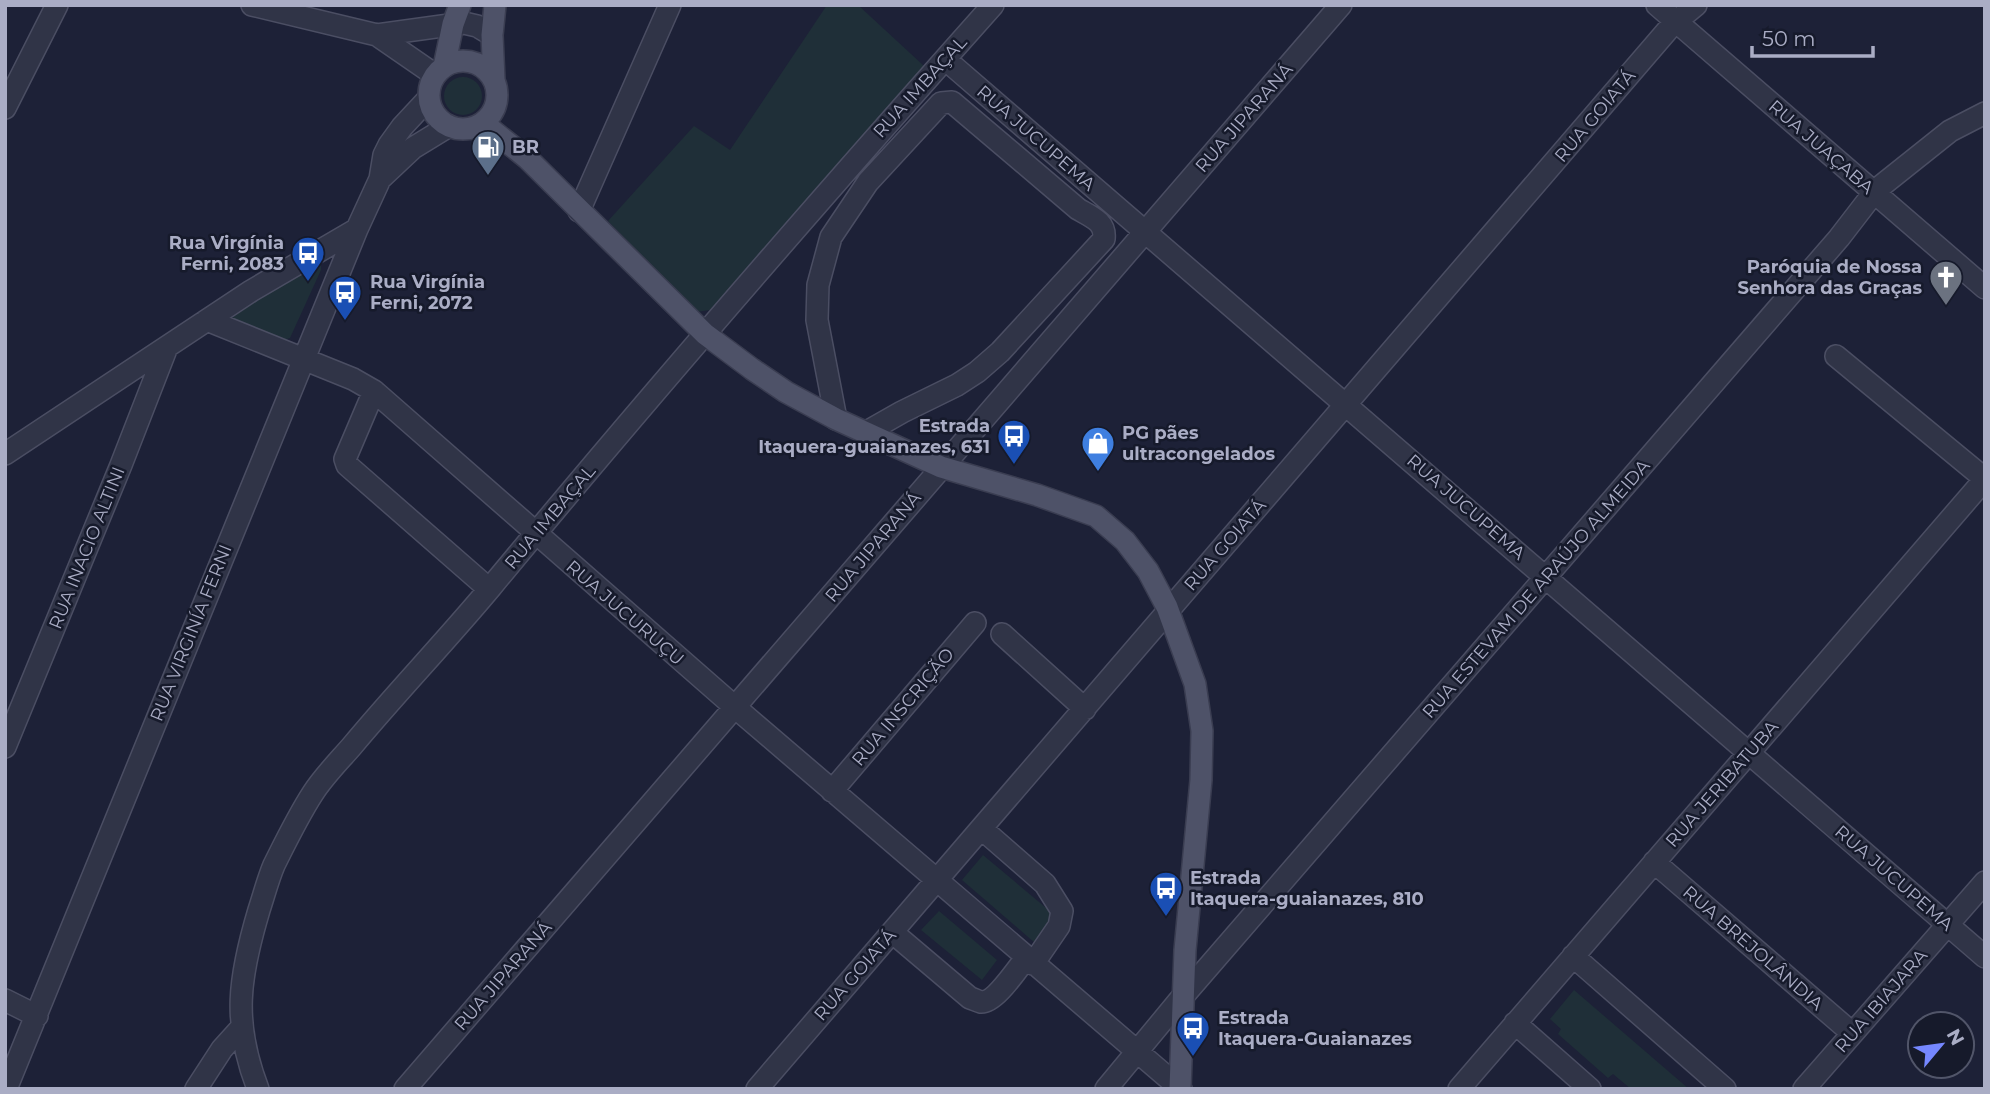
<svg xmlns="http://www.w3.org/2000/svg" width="1990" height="1094" font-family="Montserrat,sans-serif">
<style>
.green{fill:#1f2f38}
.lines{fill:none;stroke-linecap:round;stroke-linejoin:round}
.minor-casing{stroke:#4b4e63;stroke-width:24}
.major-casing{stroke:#3a3d51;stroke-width:24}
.minor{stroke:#303447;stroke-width:21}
.major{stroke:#4e5268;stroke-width:21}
.labels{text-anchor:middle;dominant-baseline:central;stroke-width:5;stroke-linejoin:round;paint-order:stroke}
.street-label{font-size:18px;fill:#aaadc5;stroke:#161a2b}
.poi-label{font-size:18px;font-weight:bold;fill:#aaadc5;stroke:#161a2b;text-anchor:start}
</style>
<rect width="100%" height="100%" fill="#1d2137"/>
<path class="green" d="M 827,5 L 858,5 L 924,66 L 710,310 L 696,312 L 608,221 L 694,126 L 730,150 Z
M444 96a19 19 0 1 1 38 0a19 19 0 1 1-38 0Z
M 311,262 L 321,265 L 321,270 L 290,338 L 283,340 L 229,320 Z
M 983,855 L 1057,917 L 1035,943 L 962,880 Z
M 939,911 L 997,960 L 982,980 L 921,930 Z
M 1574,990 L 1689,1089 L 1631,1089 L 1613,1074 L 1608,1078 L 1558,1034 L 1561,1029 L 1550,1019 Z"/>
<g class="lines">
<defs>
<path id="minor" d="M 252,5 L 377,35 L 464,23 L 477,26 L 492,35
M 1657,5 L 1985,288
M 377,35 L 435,75
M 945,59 L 1985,957
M 5,108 L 57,5
M 380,179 L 413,148 L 449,126
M 579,211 L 670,5
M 207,320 L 353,379 L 374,391 L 736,708 L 1181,1089
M 1836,356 L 1985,479
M 374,391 L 345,459 L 347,465 L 489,589
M 836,419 L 817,320 L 818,285 L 831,237 L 868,182 L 941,103 L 952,102 L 1078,209 C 1092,217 1106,222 1104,239 L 1000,352 L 977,372 L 957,385 L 902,412 L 865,433
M 5,454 L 251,291 L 357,229
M 1002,634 L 1085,709
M 5,747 L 121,465 L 167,347
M 832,791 L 975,623
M 982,829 L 1045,884 L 1062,911 L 1059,926 L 1033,964
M 1654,862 L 1852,1033
M 892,932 L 970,998 C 974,999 977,1001 981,1002 C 995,1003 1017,969 1026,958
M 1573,956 L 1725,1089
M 5,1000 L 37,1016
M 1515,1023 L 1590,1089
M 6,1089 L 357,229 L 380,179 L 384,155 L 389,145 L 402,127 L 429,98
M 196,1089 L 222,1049 L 241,1028
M 258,1089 C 232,1022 239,977 259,910 C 264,895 268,879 274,865 C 286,841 298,816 313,793 C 324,776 339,761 352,746 C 397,692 446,641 491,587 C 654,390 823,196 993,5
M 405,1089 L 1341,5
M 757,1089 L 1672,25 L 1696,5
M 1106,1089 L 1178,1002 L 1839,238 L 1876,190 L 1950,131 L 1985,113
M 1459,1089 L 1985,479
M 1804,1089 L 1985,882"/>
<path id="major" d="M429 95a34 34 0 1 1 68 0a34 34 0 1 1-68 0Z
M 444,67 L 453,24 L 460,5
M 494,80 L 492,35 L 495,5
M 483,123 L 527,158 L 705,334 L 752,369 L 786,392 L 836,419 L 941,467 L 1037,495 L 1096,516 L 1125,541 L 1148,571 L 1167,607 L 1195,684 L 1202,731 L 1201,780 L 1185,950 L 1180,1089"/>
</defs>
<use href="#minor" class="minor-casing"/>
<use href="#major" class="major-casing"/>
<use href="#minor" class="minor"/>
<use href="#major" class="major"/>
</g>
<defs>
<symbol id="fuel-pin" viewBox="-11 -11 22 30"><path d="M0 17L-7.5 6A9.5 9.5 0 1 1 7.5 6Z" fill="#5c6f8a" stroke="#161a2b"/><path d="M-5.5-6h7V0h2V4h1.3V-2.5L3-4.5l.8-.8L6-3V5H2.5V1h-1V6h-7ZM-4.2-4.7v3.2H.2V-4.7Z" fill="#fff"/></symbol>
<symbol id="bus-pin" viewBox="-11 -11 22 30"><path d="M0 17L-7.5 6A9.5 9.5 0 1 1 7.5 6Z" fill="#1a4fb4" stroke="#161a2b"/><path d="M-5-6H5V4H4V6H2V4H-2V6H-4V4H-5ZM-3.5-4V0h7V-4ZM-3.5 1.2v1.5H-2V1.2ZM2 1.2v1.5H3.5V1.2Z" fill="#fff"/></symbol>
<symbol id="church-pin" viewBox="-11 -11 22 30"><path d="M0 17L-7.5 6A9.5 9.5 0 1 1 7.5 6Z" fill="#6b7280" stroke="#161a2b"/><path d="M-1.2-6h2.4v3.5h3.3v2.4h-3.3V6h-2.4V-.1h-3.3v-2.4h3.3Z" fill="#fff"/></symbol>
<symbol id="shop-pin" viewBox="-11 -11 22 30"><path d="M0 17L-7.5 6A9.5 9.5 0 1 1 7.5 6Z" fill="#3f7fe0" stroke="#161a2b"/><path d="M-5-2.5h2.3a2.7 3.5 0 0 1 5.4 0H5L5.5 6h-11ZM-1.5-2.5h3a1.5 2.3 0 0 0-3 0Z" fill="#fff"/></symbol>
</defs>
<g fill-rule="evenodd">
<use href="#fuel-pin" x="469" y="128" width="38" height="52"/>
<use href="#bus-pin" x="289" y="234" width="38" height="52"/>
<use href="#church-pin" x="1927" y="258" width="38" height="52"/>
<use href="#bus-pin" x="326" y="273" width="38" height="52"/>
<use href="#bus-pin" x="995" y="417" width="38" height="52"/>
<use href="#shop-pin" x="1079" y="424" width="38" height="52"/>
<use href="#bus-pin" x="1147" y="869" width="38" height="52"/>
<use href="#bus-pin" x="1174" y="1009" width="38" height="52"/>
</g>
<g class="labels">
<g class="street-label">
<text transform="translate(920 87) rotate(-48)">RUA IMBAÇAL</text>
<text transform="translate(1595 116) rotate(-50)">RUA GOIATÁ</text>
<text transform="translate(1244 118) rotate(-49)">RUA JIPARANÁ</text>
<text transform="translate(1036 138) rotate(41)">RUA JUCUPEMA</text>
<text transform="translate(1821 147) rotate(41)">RUA JUAÇABA</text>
<text transform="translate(1466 507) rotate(41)">RUA JUCUPEMA</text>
<text transform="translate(550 517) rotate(-50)">RUA IMBAÇAL</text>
<text transform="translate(1225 545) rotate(-49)">RUA GOIATÁ</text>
<text transform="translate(873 547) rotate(-50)">RUA JIPARANÁ</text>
<text transform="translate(87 548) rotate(-68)">RUA INACIO ALTINI</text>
<text transform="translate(1536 589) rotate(-49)">RUA ESTEVAM DE ARAÚJO ALMEIDA</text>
<text transform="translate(625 613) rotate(41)">RUA JUCURUÇU</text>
<text transform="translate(191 633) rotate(-68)">RUA VIRGINÍA FERNI</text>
<text transform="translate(903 707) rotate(-50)">RUA INSCRIÇÃO</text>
<text transform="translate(1722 784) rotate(-49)">RUA JERIBATUBA</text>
<text transform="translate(1894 878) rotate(41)">RUA JUCUPEMA</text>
<text transform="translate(1753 948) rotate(41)">RUA BREJOLÂNDIA</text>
<text transform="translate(855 975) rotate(-49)">RUA GOIATÁ</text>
<text transform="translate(503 976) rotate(-49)">RUA JIPARANÁ</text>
<text transform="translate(1881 1001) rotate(-49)">RUA IBIAJARA</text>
</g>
<g class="poi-label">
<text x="512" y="147">BR</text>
<text x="284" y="243" text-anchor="end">Rua Virgínia<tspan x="284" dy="21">Ferni, 2083</tspan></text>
<text x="1922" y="267" text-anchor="end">Paróquia de Nossa<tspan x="1922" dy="21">Senhora das Graças</tspan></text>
<text x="370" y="282">Rua Virgínia<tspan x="370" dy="21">Ferni, 2072</tspan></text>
<text x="990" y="426" text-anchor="end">Estrada<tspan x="990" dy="21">Itaquera-guaianazes, 631</tspan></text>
<text x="1122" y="433">PG pães<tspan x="1122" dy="21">ultracongelados</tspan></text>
<text x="1190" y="878">Estrada<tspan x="1190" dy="21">Itaquera-guaianazes, 810</tspan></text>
<text x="1218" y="1018">Estrada<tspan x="1218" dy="21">Itaquera-Guaianazes</tspan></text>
</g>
</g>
<rect width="1990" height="1094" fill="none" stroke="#aaadc5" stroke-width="14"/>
<g transform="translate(1941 1045) rotate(61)"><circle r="33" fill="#161a2b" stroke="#515569" stroke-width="2"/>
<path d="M0-5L12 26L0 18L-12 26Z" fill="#7587ff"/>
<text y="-10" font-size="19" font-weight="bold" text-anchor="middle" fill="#aaadc5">N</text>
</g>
<path d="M1752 46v10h121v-10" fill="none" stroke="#aaadc5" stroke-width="3.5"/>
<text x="1762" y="46" font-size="21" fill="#aaadc5" stroke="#161a2b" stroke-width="5" paint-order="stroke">50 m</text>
</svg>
